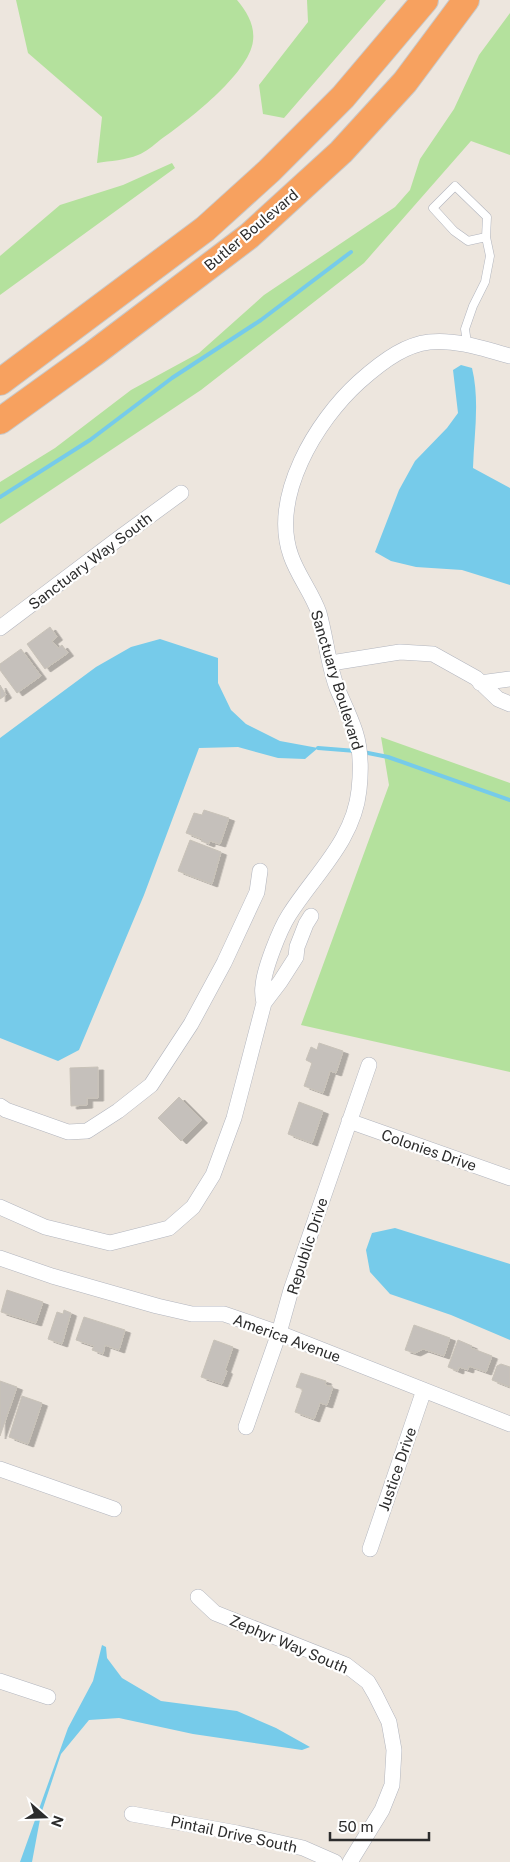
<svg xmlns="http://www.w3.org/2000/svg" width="510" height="1862" font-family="'Public Sans',sans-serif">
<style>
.green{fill:#b4e19d}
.water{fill:#76cbea}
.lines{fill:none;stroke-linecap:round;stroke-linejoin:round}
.stream{stroke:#76cbea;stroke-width:4}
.building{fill:#c5c0bb;stroke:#c8c2b8;filter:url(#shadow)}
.lane-casing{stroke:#b2b5be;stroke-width:9}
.street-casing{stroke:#b2b5be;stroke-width:16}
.highway-casing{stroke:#c8c8c8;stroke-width:28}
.lane{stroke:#fff;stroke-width:8}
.street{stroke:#fff;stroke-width:15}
.highway{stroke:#f7a15f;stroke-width:26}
.labels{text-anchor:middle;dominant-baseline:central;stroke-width:4.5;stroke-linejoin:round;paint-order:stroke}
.street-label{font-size:15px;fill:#2c2c2c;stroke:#fff}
</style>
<defs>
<filter id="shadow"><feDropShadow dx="5.5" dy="3" stdDeviation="0" flood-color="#0004"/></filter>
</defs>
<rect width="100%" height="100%" fill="#ede6de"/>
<path class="green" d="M 16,0 L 237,0 C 247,12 255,25 253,41 C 249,74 186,122 160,140 C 154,145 146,152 138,155 C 126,160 110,161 97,163 L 102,117 L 28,53 Z
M 307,0 L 386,0 L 284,118 L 263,114 L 259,85 L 308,22 Z
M 510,13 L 510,155 L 471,141 L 364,263 L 201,390 L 0,524 L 0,482 L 55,448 L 131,390 L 199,353 L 264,295 L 395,207 L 410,190 L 420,159 L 454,109 L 479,55 Z
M 172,163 L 175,168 L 0,295 L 0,256 L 60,205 L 123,185 Z
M 381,737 L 510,783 L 510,1072 L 301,1025 L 389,785 Z"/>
<path class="water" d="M 461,365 L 472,368 C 480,401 474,435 473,468 L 510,488 L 510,585 L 462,570 L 416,567 L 391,561 L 375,552 L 399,490 L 415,461 L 447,428 L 458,413 L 453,370 Z
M 160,639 L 218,658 L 218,683 L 231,710 L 246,724 L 280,741 L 318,748 L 305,759 L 278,758 L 238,747 L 199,748 L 144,895 L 79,1050 L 58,1061 L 0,1038 L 0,738 L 96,667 L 131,647 Z
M 395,1228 L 510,1264 L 510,1340 L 451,1315 L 390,1294 L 370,1272 L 366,1250 L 372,1233 Z
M 102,1645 L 106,1647 L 107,1658 L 122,1678 L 161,1701 L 237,1711 L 276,1728 L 310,1747 L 302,1750 L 193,1734 L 119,1718 L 89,1720 L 61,1754 L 41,1814 L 32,1862 L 20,1862 L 68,1728 L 93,1681 Z"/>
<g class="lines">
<path class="stream" d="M 0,497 L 90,440 L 172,378 L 261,320 L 351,252
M 318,748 L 356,751
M 363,752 L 388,757 L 510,800"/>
</g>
<path class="building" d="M 50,627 L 57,637 L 52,641 L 58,648 L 62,645 L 68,653 L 45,669 L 27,644 Z
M 21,649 L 41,676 L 17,693 L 0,670 L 0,664 Z
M 0,685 L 6,695 L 0,699 Z
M 204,810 L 229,818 L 220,844 L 210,841 L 209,844 L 201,841 L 202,839 L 186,833 L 194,813 L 202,815 Z
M 190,840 L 221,852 L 212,884 L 178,871 Z
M 319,1043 L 343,1051 L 336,1073 L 330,1071 L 323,1093 L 304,1086 L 312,1063 L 306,1060 L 311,1047 L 317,1050 Z
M 98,1067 L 98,1098 L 87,1098 L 87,1105 L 71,1106 L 70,1068 Z
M 179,1097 L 202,1120 L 181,1141 L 158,1118 Z
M 299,1102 L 323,1111 L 312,1143 L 288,1134 Z
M 7,1290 L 43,1302 L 36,1323 L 1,1312 Z
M 64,1310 L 71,1313 L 62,1344 L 48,1339 L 57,1312 L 63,1314 Z
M 84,1317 L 125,1330 L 119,1350 L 105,1345 L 103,1354 L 92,1350 L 94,1346 L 76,1340 Z
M 414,1325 L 450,1338 L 444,1356 L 423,1349 L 415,1353 L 405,1350 Z
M 214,1340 L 233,1347 L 225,1370 L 227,1371 L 222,1384 L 201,1377 Z
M 458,1340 L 472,1346 L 471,1348 L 492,1356 L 486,1372 L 469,1366 L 468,1370 L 459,1367 L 458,1371 L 448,1367 Z
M 501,1364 L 510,1367 L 510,1387 L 492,1380 L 497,1366 Z
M 301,1373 L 326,1381 L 325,1385 L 333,1387 L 327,1405 L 320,1403 L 314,1419 L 295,1412 L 303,1389 L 296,1387 Z
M 0,1381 L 17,1387 L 0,1436 Z
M 22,1396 L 42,1403 L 28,1444 L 9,1437 Z"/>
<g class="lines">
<defs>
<path id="lane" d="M 467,343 L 465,329 L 473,306 L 485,282 L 490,256 L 486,237 L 487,217 L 455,186 L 433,208 L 454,231 L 468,241 L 486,237"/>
<path id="street" d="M 0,628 L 118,539 L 181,493
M 331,663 L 400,652 L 433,654 L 476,678 L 498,699 L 510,704
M 480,683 L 510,679
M 264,1003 L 280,982 L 296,957 L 297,947 L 306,924 L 311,916
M 0,1106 L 6,1110 L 68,1132 L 87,1131 L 118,1111 L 151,1085 L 191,1024 L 224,963 L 257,892 L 260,871
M 349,1121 L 510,1178
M 0,1207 L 45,1227 L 110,1243 L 169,1228 L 193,1207 L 213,1175 L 234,1118 L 264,1003 C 263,998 262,991 263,986 C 264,969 280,929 289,915 C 315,874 354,840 359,790 C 361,772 361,749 355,731 C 350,716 343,702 337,688 C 328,664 326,638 319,613 C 312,593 298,576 291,556 C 270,497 316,421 359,382 C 416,331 439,335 510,356
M 0,1258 L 52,1276 L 157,1306 L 192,1314 L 224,1314 L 279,1333 L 510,1424
M 246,1427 L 279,1333 L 291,1290 L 369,1065
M 0,1469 L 114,1509
M 370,1549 L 424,1390
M 198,1597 L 215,1613 L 346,1665 L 368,1682 L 375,1694 L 389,1722 L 394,1750 L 392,1785 L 382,1810 L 350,1862
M 0,1681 L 48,1697
M 132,1814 L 237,1833 L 303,1848 L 335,1862"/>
<path id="highway" d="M 0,382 L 205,229 L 269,171 L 343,97 L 425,0
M 0,421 L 93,354 L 249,236 L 341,152 L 405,82 L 466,0"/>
</defs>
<use href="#lane" class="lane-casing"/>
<use href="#street" class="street-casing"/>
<use href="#highway" class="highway-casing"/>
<use href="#lane" class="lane"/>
<use href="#street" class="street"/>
<use href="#highway" class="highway"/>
</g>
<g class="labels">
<g class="street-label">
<text transform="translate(251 230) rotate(-40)">Butler Boulevard</text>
<text transform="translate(90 561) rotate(-37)">Sanctuary Way South</text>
<text transform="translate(337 680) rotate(73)">Sanctuary Boulevard</text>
<text transform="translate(429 1150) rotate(19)">Colonies Drive</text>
<text transform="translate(307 1246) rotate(-72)">Republic Drive</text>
<text transform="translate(287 1338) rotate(20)">America Avenue</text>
<text transform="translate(397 1469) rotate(-71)">Justice Drive</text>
<text transform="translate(289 1644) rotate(23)">Zephyr Way South</text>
<text transform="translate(234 1834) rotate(12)">Pintail Drive South</text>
</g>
</g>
<g transform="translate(45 1817) rotate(110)" stroke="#ffffff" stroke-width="4" paint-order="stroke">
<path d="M0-4L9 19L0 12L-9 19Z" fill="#2c2c2c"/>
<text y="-8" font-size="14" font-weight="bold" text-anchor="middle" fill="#2c2c2c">N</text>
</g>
<path d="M330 1832v8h99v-8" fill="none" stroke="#2c2c2c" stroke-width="2.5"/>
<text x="338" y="1832" font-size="15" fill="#2c2c2c" stroke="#ffffff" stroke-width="4" paint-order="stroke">50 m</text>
</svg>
